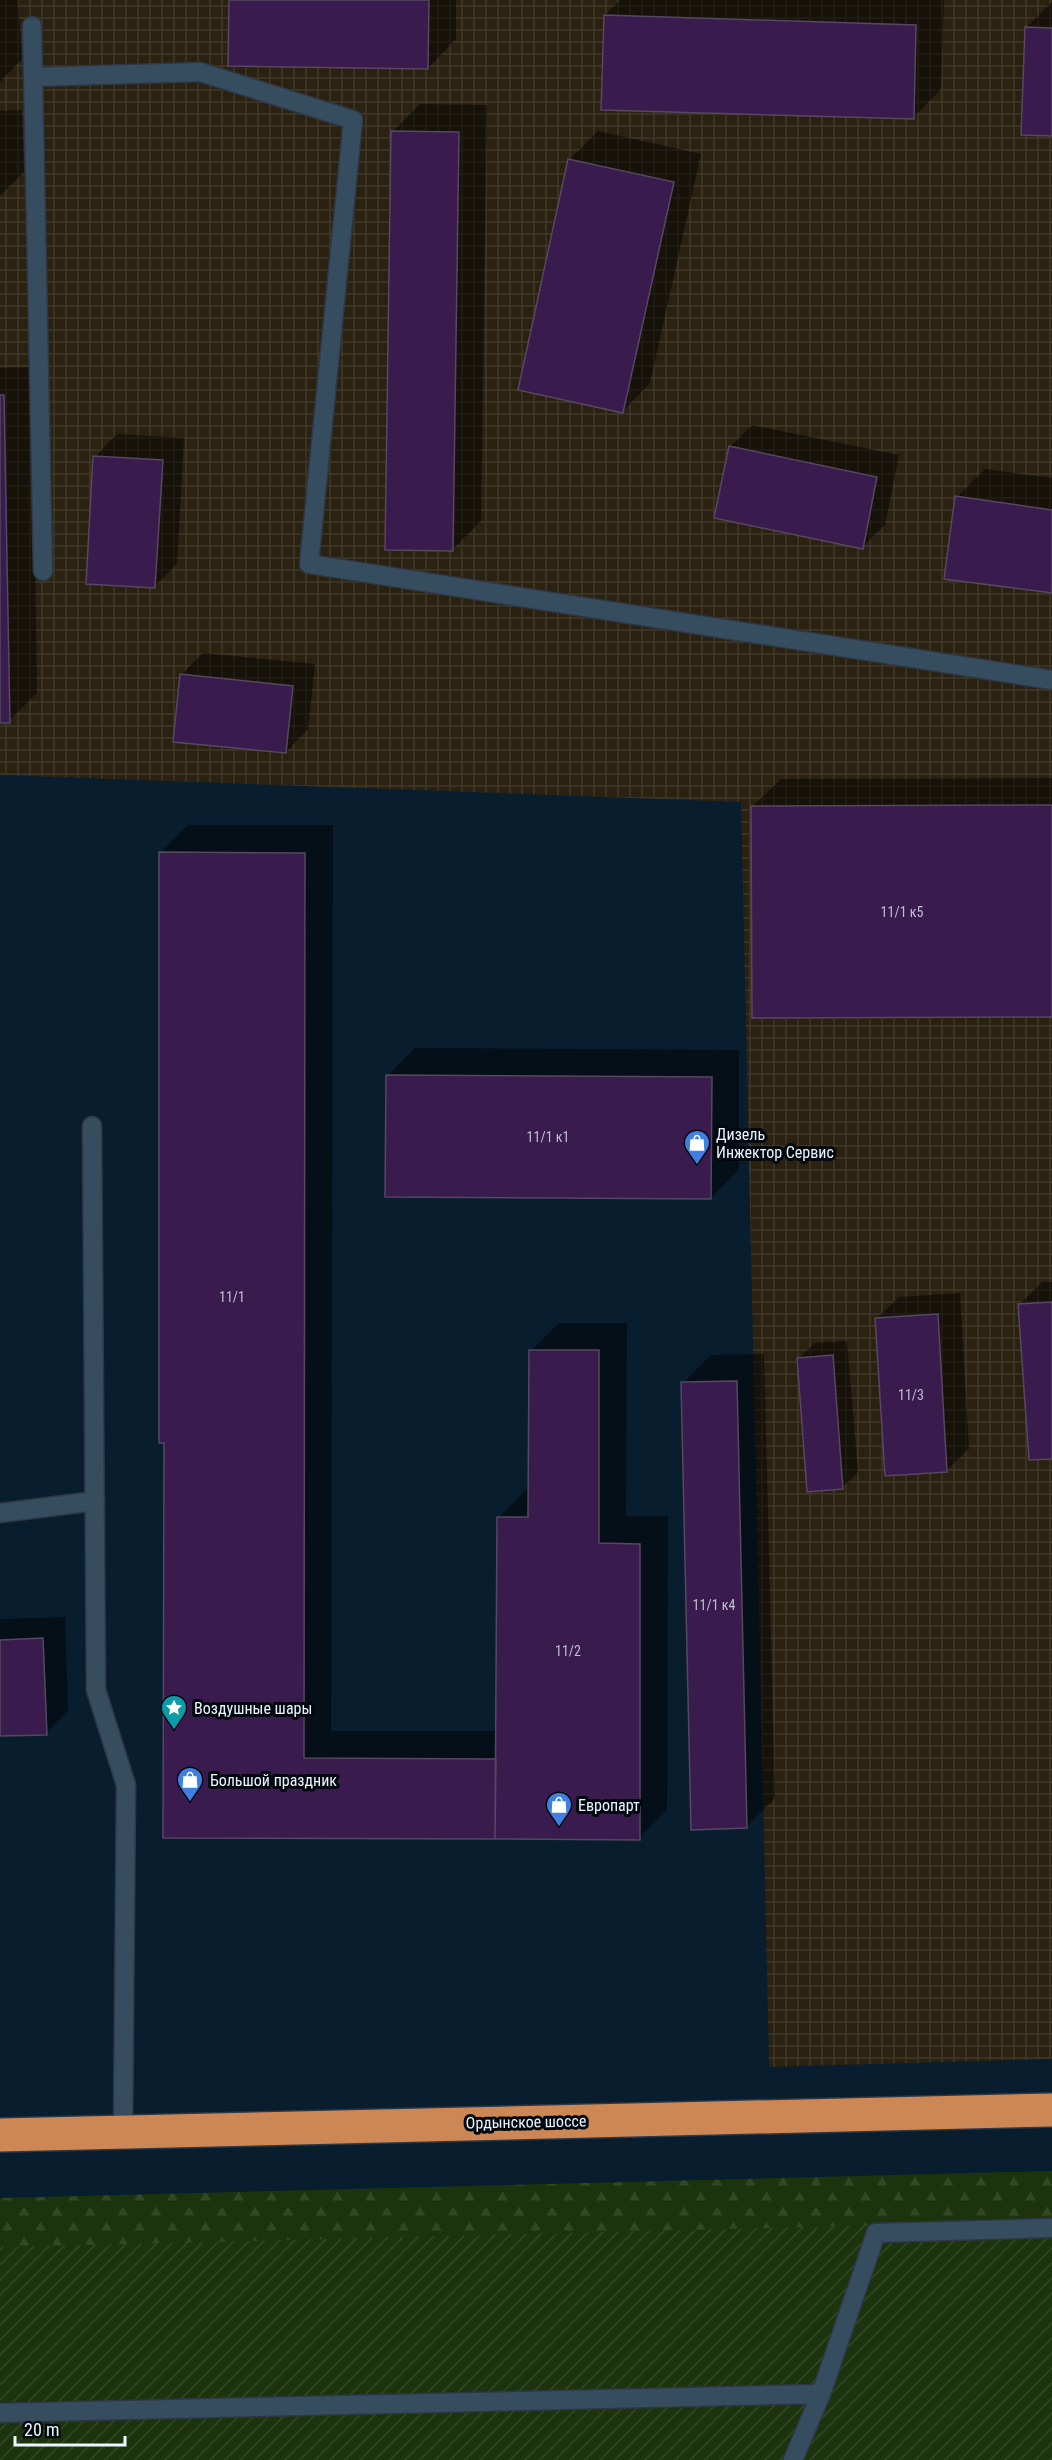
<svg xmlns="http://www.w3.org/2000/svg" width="1052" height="2460" font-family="'Roboto Condensed',sans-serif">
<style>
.industrial{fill:url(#industrial-grid)}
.forest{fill:url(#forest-firs)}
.garden{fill:url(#garden-furrows)}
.shadow{fill:#0007}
.building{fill:#3a1b4d;stroke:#564860;stroke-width:1.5}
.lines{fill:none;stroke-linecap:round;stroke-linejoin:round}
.lane-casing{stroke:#2f3744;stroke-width:21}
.highway-casing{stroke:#2f3744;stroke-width:36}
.lane{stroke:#364c5f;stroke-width:18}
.highway{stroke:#cc8754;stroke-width:33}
.labels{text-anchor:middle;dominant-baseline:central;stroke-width:6;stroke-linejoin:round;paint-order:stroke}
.number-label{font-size:14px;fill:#bfbfd2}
.poi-label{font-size:16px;fill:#ebf6ff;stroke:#02070e;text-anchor:start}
.street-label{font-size:16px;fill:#ebf6ff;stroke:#02070e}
</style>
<defs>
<pattern id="industrial-grid" width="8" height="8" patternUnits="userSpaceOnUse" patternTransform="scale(1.5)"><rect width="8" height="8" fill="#2a2111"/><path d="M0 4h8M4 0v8" fill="none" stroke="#3f3729"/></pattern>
<pattern id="forest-firs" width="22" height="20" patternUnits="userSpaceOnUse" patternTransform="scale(1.5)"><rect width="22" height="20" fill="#1c340d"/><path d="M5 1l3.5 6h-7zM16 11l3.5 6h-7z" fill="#324825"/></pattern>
<pattern id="garden-furrows" width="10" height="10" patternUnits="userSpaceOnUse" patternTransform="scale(1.5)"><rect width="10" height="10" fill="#1c340d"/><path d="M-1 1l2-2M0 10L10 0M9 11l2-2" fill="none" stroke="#324825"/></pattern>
</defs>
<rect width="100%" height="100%" fill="#081d2e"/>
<path class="industrial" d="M 0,0 L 1052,0 L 1052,2059 L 769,2067 L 741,802 L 0,775 Z"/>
<path class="forest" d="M 1052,2171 L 1052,2224 L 0,2253 L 0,2198 Z"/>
<path class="garden" d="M 1052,2221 L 1052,2460 L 0,2460 L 0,2247 Z"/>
<path class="shadow" d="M 0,0 L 18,0 L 22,59 L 0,82 Z
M 230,0 L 456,0 L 456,39 L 428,68 Z
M 620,0 L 944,0 L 941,89 L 913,118 L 605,15 Z
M 1052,2 L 1052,135 L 1026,28 Z
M 420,104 L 487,105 L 481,521 L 453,549 L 392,132 Z
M 22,110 L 24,172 L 0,196 L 0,111 Z
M 598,131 L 701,154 L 650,383 L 622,412 L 570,159 Z
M 32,367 L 37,693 L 9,721 L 0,721 L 0,368 Z
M 752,425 L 899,455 L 885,525 L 862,547 L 730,447 Z
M 117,434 L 184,438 L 177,564 L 155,586 L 95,457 Z
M 985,469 L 1052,478 L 1052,592 L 957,497 Z
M 203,653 L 315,664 L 308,729 L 286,752 L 181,675 Z
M 1052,778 L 1052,1016 L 752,807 L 781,779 Z
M 188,825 L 333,825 L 331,1731 L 498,1731 L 498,1518 L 527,1489 L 530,1489 L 531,1351 L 559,1323 L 627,1323 L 626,1516 L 668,1516 L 667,1810 L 639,1838 L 165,1836 L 166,1442 L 160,853 Z
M 415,1048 L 739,1050 L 739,1169 L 711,1198 L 387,1076 Z
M 1042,1282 L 1052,1282 L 1052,1457 L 1019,1305 Z
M 960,1293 L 969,1449 L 946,1471 L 876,1319 L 899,1297 Z
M 847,1341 L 858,1472 L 842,1488 L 799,1359 L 814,1343 Z
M 764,1354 L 775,1798 L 746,1827 L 683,1383 L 711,1355 Z
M 65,1617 L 68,1711 L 46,1733 L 0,1735 L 0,1619 Z"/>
<path class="building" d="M 229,0 L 429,0 L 428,69 L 228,66 Z
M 604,15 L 916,25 L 914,119 L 601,110 Z
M 1025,27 L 1052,28 L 1052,136 L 1021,135 Z
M 391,131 L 459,132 L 453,551 L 385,550 Z
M 568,159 L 674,182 L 623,413 L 518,390 Z
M 0,395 L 4,395 L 10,723 L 0,723 Z
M 729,446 L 877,477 L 863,549 L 714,518 Z
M 93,456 L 163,460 L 155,588 L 86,584 Z
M 955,496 L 1052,510 L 1052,593 L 944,579 Z
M 180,674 L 293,686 L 286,753 L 173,742 Z
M 1052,805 L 1052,1017 L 752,1018 L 751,806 Z
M 159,852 L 305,853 L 304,1758 L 496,1759 L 495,1839 L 163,1838 L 164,1443 L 159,1443 Z
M 386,1075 L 712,1077 L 711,1199 L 385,1197 Z
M 1052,1302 L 1052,1459 L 1029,1460 L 1018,1304 Z
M 938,1314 L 947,1472 L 885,1476 L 875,1318 Z
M 529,1350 L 599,1350 L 599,1543 L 640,1544 L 640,1840 L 495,1839 L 497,1517 L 528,1517 Z
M 833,1355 L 843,1489 L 807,1492 L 797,1358 Z
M 737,1381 L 747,1828 L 691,1830 L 681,1382 Z
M 43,1638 L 47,1735 L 0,1736 L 0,1640 Z"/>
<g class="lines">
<defs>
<path id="lane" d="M 32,26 L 43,571
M 33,77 L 200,72 L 353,120 L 309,564 L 1052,680
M 92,1126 L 96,1690 L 126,1785 L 123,2132
M 0,1513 L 95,1501
M 0,2413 L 821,2394
M 793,2460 L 821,2394 L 876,2233 L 1052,2228"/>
<path id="highway" d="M 0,2135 L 1052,2110"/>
</defs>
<use href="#lane" class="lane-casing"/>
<use href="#highway" class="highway-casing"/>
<use href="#lane" class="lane"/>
<use href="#highway" class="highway"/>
</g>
<defs>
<symbol id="shop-pin" viewBox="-11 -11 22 30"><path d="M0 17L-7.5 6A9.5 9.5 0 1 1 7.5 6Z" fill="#3f7fe0" stroke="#02070e"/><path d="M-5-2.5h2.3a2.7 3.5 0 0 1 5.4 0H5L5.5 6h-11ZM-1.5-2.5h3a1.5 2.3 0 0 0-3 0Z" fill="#fff"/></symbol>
<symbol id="sight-pin" viewBox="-11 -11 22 30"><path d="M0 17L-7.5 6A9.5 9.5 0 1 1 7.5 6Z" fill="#0f9aa8" stroke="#02070e"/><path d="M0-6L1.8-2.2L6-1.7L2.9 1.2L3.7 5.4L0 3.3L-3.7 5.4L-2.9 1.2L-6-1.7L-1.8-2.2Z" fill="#fff"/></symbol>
</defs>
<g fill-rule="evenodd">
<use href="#shop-pin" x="682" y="1128" width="30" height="40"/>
<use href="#sight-pin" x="159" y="1693" width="30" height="40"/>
<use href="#shop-pin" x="175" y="1765" width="30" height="40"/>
<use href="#shop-pin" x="544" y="1790" width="30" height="40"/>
</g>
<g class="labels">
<g class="number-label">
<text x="902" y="912">11/1 к5</text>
<text x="548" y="1137">11/1 к1</text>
<text x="232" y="1297">11/1</text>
<text x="911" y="1395">11/3</text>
<text x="714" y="1605">11/1 к4</text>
<text x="568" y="1651">11/2</text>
</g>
<g class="poi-label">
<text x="716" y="1134">Дизель<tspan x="716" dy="18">Инжектор Сервис</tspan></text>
<text x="194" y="1708">Воздушные шары</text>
<text x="210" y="1780">Большой праздник</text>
<text x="578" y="1805">Европарт</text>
</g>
<g class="street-label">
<text transform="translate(526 2122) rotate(-1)">Ордынское шоссе</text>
</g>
</g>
<path d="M15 2436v9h110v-9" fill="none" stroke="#ebf6ff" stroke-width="3"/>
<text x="24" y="2436" font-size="18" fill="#ebf6ff" stroke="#02070e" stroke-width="4.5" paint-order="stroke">20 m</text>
</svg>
